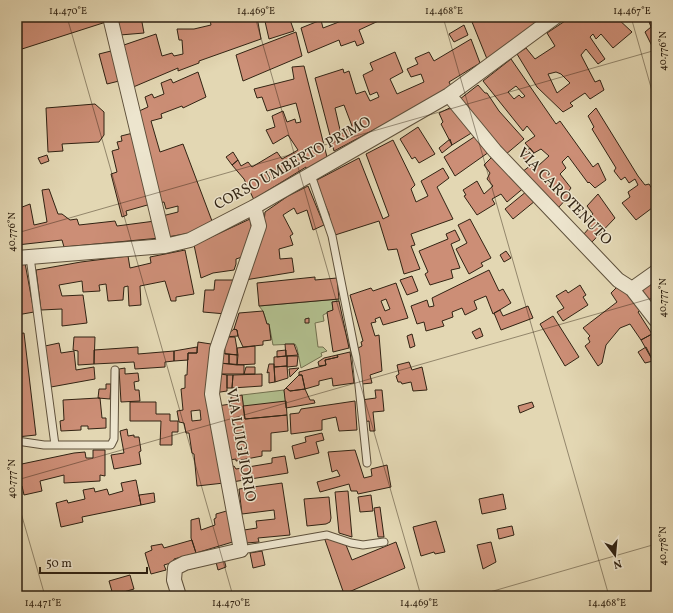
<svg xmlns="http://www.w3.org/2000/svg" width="673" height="613" font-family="Vollkorn,serif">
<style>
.green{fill:#b2bf8e;stroke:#727150}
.building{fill:#cc8e76;stroke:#312313;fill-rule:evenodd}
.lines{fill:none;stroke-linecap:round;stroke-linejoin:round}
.lane-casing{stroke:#5e503b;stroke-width:9}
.street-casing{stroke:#5e503b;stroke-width:16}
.lane{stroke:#ede5ce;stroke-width:7}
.street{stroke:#ede5ce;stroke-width:14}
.ticks{fill:none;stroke:#312313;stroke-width:1;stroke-opacity:0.45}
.labels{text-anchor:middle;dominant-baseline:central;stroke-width:3;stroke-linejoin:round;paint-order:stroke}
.street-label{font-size:15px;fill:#312313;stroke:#ede5ce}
.neatline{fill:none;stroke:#312313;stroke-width:1.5}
.ticks-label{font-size:10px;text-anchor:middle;fill:#312313}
</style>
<rect width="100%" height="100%" fill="#e3d7b3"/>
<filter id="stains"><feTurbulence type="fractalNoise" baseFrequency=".005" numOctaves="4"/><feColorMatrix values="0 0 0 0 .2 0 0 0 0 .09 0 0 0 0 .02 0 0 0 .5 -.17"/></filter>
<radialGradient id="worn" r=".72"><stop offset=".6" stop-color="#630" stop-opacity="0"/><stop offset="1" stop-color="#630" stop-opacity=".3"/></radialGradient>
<path class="green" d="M 339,299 L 339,301 L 332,302 L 333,310 L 323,315 L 324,321 L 315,323 L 318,347 L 323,347 L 327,351 L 321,353 L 322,356 L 301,368 L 297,348 L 295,344 L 273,345 L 269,324 L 267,324 L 263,311 L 259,306 Z
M 284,390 L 286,403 L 245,419 L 242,395 Z"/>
<path class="building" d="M 27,17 L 105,17 L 106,22 L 22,49 L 17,37 L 17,20 Z
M 125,17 L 141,17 L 144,33 L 120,35 L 118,22 L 126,21 Z
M 220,17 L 257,17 L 261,39 L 199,61 L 199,63 L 178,71 L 178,68 L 131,88 L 121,46 L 156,34 L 162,56 L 172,53 L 174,56 L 183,54 L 182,40 L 179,40 L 177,29 L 194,29 L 211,25 L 210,20 Z
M 264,17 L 289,17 L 294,31 L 269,39 Z
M 299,17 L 311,17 L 300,21 Z
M 352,17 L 387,17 L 359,30 L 364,43 L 357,46 L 355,41 L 341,46 L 339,40 L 308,53 L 301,28 L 321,20 L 323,28 Z
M 470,17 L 545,17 L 487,59 Z
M 571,17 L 616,17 L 632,32 L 613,48 L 601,34 L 596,39 L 593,34 L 590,37 L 605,59 L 598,64 L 586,49 L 581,55 L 595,82 L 600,80 L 604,90 L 590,99 L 585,93 L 570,103 L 573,106 L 563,112 L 537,87 L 517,54 L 526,48 L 535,59 L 555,46 L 547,33 ZM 556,72 L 561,74 L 570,83 L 557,93 L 548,74 Z
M 652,17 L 656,17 L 656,54 L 645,32 L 651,27 L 648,19 Z
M 464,25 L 468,35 L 454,42 L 449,34 Z
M 296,32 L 302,56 L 243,81 L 236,55 Z
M 471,39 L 480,63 L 449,82 L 452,88 L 334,151 L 315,78 L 343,69 L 344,73 L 349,71 L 356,94 L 365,91 L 370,101 L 379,97 L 377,92 L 370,95 L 363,75 L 373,70 L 370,63 L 395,52 L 403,72 L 390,79 L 397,94 L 424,82 L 421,74 L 411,77 L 407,69 L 418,64 L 415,58 L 429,52 L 434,61 ZM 344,105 L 352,126 L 341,134 L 335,108 Z
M 111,51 L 119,81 L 107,84 L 99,54 Z
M 511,59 L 556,124 L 560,121 L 593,167 L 598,163 L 606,180 L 595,188 L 589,182 L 588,183 L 568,156 L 562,162 L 566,168 L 560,174 L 571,188 L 568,192 L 571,194 L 557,209 L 522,172 L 535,162 L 538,166 L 549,156 L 541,149 L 534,153 L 525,143 L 535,136 L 527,126 L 523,131 L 483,81 ZM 516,86 L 525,96 L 522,98 L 519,95 L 514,99 L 508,92 Z
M 304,66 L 327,157 L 306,169 L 306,167 L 264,193 L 265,195 L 254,200 L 244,179 L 232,165 L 238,160 L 241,166 L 248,162 L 252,167 L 277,152 L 282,159 L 298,150 L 288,135 L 273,144 L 266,130 L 275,127 L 272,116 L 283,111 L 287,122 L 295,119 L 296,123 L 301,122 L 296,103 L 267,111 L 262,97 L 257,98 L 254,89 L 294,79 L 292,67 Z
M 198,72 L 206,97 L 183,108 L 182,106 L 161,114 L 162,118 L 151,121 L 160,152 L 183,144 L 212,221 L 191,233 L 167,237 L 162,216 L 178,212 L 178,206 L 166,209 L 164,202 L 159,203 L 137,112 L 148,107 L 145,97 L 152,94 L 154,98 L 164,94 L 161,83 L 171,79 L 173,83 Z
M 478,85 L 485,93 L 487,93 L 499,111 L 524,139 L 505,155 L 460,99 Z
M 95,104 L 104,112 L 104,135 L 99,142 L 62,144 L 63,151 L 48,152 L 46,108 Z
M 454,106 L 473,132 L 452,145 L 441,124 L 443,122 L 439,113 Z
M 596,108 L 638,176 L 645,185 L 649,184 L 656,195 L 656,205 L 636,220 L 622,203 L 630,197 L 628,192 L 638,185 L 635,179 L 629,183 L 625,177 L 621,180 L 614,171 L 616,168 L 592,129 L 594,127 L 588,116 Z
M 418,127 L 435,154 L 419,163 L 415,157 L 412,159 L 400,139 Z
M 133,133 L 151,204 L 126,211 L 127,215 L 122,217 L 111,174 L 117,172 L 112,151 L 119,149 L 117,142 L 122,141 L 121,136 Z
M 477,135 L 489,152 L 455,176 L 444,157 Z
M 450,139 L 452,145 L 442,153 L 439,148 Z
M 393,140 L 415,185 L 411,189 L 416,202 L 428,196 L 421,181 L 443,168 L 449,178 L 437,187 L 453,219 L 411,234 L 415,245 L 411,246 L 420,269 L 404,274 L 397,249 L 388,250 L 379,221 L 332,236 L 329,214 L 315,181 L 359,158 L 383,219 L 389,216 L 366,154 Z
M 530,148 L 534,153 L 526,161 L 521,155 Z
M 233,152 L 238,160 L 232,165 L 226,157 Z
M 495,154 L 526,186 L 507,202 L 501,194 L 492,199 L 495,204 L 477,215 L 464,196 L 466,195 L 463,190 L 477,181 L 484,194 L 493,186 L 487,179 L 490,173 L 484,165 Z
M 47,155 L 49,161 L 41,164 L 38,158 Z
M 308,186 L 324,225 L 313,230 L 307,210 L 297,214 L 294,208 L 283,215 L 293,234 L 290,236 L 293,245 L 279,249 L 280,259 L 292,258 L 294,272 L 245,280 L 264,222 L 265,212 L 288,196 Z
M 49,189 L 58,214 L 62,214 L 70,220 L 77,219 L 79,225 L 115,221 L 117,226 L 155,221 L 160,238 L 64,247 L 62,240 L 17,245 L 17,209 L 30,204 L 34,225 L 47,222 L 42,190 Z
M 527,191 L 535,201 L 513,219 L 505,209 Z
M 598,194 L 615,218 L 591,243 L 583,235 L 591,226 L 586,220 L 593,214 L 587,206 Z
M 250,219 L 252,230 L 242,257 L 236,259 L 236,264 L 234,270 L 213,273 L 201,278 L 194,245 Z
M 470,219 L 491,258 L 481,263 L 483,266 L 469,274 L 456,249 L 467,243 L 458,225 Z
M 455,230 L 460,240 L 451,244 L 460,268 L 451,270 L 453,278 L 430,285 L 425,274 L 428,272 L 419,251 L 448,239 L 446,234 Z
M 185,250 L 194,294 L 176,297 L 176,301 L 171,301 L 165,281 L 140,286 L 141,305 L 129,306 L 128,286 L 124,287 L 123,300 L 108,301 L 106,284 L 99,285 L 100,291 L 83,292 L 82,281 L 59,285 L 62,296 L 83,295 L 87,323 L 62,326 L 62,309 L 41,310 L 36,270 L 81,262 L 128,256 L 130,268 L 151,263 L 150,257 Z
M 506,251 L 511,258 L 504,262 L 500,255 Z
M 17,263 L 25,263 L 34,312 L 17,315 Z
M 489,270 L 499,291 L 503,289 L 511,303 L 493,314 L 486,296 L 474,301 L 477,309 L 465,315 L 462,308 L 452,312 L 453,317 L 442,321 L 444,326 L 426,331 L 424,322 L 417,324 L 411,306 L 427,300 L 429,307 L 434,306 L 432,298 Z
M 656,275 L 656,302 L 649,306 L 637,287 Z
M 412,276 L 418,291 L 407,295 L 400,280 Z
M 315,277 L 315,280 L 337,278 L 339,299 L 259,306 L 257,283 Z
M 215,280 L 236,280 L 226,314 L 203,312 L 205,290 L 214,290 Z
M 396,283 L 408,318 L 383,325 L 380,317 L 375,319 L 376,322 L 371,323 L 375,336 L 379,335 L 382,371 L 370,375 L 372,383 L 362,384 L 356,349 L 362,346 L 361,342 L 363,341 L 350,295 L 371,288 L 373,291 ZM 386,299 L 390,309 L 385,311 L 381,301 Z
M 580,285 L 586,295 L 583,297 L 588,305 L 563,321 L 557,312 L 564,308 L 556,296 L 566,290 L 568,293 Z
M 619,285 L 643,308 L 638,312 L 652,334 L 641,340 L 630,324 L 620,328 L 606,345 L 602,363 L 598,366 L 585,346 L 590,342 L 588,338 L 590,336 L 583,328 L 617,302 L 611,293 Z
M 339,301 L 349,348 L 333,352 L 327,312 L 333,310 L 332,302 Z
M 528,306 L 533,318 L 501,330 L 494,313 L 500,310 L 503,316 Z
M 263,311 L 267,324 L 269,324 L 271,340 L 263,341 L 263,345 L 243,347 L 238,336 L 237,330 L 234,329 L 239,313 Z
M 553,316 L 579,357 L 565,366 L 540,324 Z
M 309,318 L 309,323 L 305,323 L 305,319 Z
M 480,328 L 483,336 L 476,339 L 472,332 Z
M 234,329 L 237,330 L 238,336 L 224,337 Z
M 24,333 L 36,435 L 17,437 L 17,334 Z
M 412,334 L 415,346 L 410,348 L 407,336 Z
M 652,334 L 656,342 L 656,360 L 653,361 L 641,340 Z
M 74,337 L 95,337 L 94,364 L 78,365 L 78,351 L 73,350 Z
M 224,337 L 235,337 L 238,355 L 225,354 Z
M 198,342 L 211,344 L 207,387 L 224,483 L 197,486 L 194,454 L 192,453 L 189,433 L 186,433 L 184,423 L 179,422 L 177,411 L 183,410 L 181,389 L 185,388 L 185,375 L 187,375 L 188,353 L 197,353 ZM 200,410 L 201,420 L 192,421 L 191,411 Z
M 59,343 L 61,353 L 74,351 L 76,370 L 94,367 L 95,379 L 51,387 L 45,346 Z
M 285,344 L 294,344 L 298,355 L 286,356 Z
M 255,346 L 255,364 L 237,365 L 237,348 Z
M 138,347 L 138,354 L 174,351 L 174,361 L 165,362 L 165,367 L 135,369 L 134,362 L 94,364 L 94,350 Z
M 197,347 L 197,353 L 188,353 L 188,360 L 174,361 L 174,351 Z
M 646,347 L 653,361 L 645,363 L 638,352 Z
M 286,350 L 286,356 L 277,357 L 277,351 Z
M 350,352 L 354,383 L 333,386 L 332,378 L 319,381 L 319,385 L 305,389 L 302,375 L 299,375 L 299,372 L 326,365 L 325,360 L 338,357 L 337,355 Z
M 221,353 L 229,354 L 229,364 L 219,363 Z
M 229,354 L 238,355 L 237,365 L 229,364 Z
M 337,355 L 338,357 L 325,360 L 326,365 L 319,366 L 318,362 L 324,358 Z
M 287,356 L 287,366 L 274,367 L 274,357 Z
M 287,356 L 298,356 L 297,366 L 287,367 Z
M 409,362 L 412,370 L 422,367 L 427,390 L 413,391 L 411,382 L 402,384 L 401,382 L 398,382 L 396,376 L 399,374 L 397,365 Z
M 219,363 L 244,365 L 244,374 L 217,374 Z
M 269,364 L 274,364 L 275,382 L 269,383 L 269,372 L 267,373 Z
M 287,366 L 288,378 L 275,382 L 274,367 Z
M 246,367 L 255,367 L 255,374 L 244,374 Z
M 125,368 L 125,374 L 138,373 L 139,381 L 134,382 L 135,390 L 139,390 L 140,401 L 121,402 L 119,369 Z
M 299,368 L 290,377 L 289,369 Z
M 215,373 L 227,375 L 227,391 L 214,393 Z
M 262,374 L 262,386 L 232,388 L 233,375 Z
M 227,375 L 233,375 L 232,388 L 227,388 Z
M 299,375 L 302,375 L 305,389 L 290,391 L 286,388 Z
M 106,384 L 111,384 L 110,399 L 98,398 L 99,389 L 106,389 Z
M 286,388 L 290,391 L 305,389 L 310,400 L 314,400 L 315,403 L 286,408 L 284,390 Z
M 375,390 L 382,390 L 384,411 L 373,412 L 375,431 L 370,431 L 369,421 L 363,422 L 361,400 L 376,398 Z
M 242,395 L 245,419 L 287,415 L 288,431 L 271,433 L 271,451 L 262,451 L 262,456 L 236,461 L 236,459 L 229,460 L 217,406 L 231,404 L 231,397 Z
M 98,398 L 100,398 L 102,418 L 106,418 L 106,428 L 88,429 L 88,426 L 81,426 L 81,430 L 61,431 L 60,421 L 64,420 L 63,400 Z
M 286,401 L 287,415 L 245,419 L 243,406 Z
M 355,401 L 357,430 L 339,431 L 336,417 L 322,420 L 322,430 L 291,434 L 290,414 L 299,413 L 301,409 Z
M 130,402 L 156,402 L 156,414 L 170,414 L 170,421 L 178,421 L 178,432 L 172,432 L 172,445 L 160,445 L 161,421 L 130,421 Z
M 532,402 L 534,407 L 520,413 L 518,406 Z
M 127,429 L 128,436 L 134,435 L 134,437 L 139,437 L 141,451 L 139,452 L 141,464 L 114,469 L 111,455 L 124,453 L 120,431 Z
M 322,433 L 324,440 L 316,442 L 319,453 L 295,459 L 292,446 L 306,442 L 305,437 Z
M 93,450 L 105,450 L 105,476 L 100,475 L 100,481 L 64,483 L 64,475 L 40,481 L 42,491 L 24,495 L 22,486 L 17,487 L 17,465 L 74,453 L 85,452 L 86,458 L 93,458 Z
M 355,450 L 364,478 L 372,476 L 371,469 L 387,465 L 391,487 L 358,494 L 357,491 L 351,491 L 349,484 L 320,492 L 317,482 L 340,476 L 337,470 L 332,472 L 328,452 Z
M 285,456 L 288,473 L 232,482 L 230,467 L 234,466 L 236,469 L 272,463 L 272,458 Z
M 136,480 L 141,505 L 82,517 L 83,522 L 61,527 L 56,503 L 67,500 L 68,503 L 85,499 L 83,490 L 94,488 L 95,492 L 107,489 L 109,495 L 123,491 L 121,483 Z
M 282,483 L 290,535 L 258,538 L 259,542 L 246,543 L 244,530 L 257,528 L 256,521 L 275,519 L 274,510 L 242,514 L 239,489 Z
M 348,491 L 352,537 L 339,533 L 335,492 Z
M 154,493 L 155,502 L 141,505 L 139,495 Z
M 503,494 L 506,509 L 482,514 L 479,499 Z
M 371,495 L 373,511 L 360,512 L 358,497 Z
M 329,497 L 331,518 L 330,522 L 326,524 L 307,526 L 304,499 Z
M 380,507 L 384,537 L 378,537 L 374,508 Z
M 230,510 L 236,541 L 196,553 L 191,538 L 191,520 L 199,518 L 201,530 L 215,525 L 214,519 L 216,518 L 216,514 Z
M 436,521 L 445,552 L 435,554 L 434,552 L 421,556 L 413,527 Z
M 512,526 L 514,535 L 499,539 L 497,529 Z
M 324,537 L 346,545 L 352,560 L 396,542 L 405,568 L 344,594 Z
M 192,540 L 196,553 L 174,559 L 174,562 L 164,565 L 166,570 L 151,574 L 145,553 L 152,550 L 151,546 L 162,544 L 164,548 Z
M 491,542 L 496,562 L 483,569 L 477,545 Z
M 262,551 L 265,565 L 253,568 L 250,553 Z
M 223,555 L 226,567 L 218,570 L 215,558 Z
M 130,575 L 134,589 L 113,595 L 109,581 Z"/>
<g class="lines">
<defs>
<path id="lane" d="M 311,175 L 332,236 L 356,357 L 367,463
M 30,257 L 55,445
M 17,441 L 44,445 L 111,445 L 114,439 L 115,370
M 241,550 L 327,535 L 351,543 L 363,545 L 384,542"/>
<path id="street" d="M 110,17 L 165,246
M 449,95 L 495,151 L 618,280 L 632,289 L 656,320
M 17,258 L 165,246 L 190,240 L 254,207 L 449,95 L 555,17
M 632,289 L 656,272
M 179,596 L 174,580 L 175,568 L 185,563 L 241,550 L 212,394 L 217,349 L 259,226 L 254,207"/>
</defs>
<use href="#lane" class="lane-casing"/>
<use href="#street" class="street-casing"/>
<use href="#lane" class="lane"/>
<use href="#street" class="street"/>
</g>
<path class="ticks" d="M 67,17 L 233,596M 255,17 L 421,596M 443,17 L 609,596M 631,17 L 656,105M 17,233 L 656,50M 17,480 L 656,297M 17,499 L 45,596M 476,596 L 656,544"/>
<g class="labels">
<g class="street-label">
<text transform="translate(293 164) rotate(-29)">CORSO UMBERTO PRIMO</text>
<text transform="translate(564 197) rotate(46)">VIA CAROTENUTO</text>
<text transform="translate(240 445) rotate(80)">VIA LUIGI IORIO</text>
</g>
</g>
<rect width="673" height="613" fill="none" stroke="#e3d7b3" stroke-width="44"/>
<g transform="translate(615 555) rotate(164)" stroke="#ede5ce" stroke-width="3" paint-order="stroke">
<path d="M0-3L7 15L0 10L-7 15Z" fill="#312313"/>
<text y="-6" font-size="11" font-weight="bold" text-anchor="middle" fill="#312313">N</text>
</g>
<path d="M40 567v6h107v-6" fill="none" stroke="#312313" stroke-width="2"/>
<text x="46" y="567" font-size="12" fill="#312313" stroke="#ede5ce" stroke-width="3" paint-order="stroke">50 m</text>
<rect x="22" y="22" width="629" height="569" class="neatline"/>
<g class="ticks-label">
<text x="68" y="14">14.470°E</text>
<text x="256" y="14">14.469°E</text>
<text x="444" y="14">14.468°E</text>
<text x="632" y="14">14.467°E</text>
<text transform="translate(662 51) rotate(-90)" y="4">40.776°N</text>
<text transform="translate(11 232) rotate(-90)" y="4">40.776°N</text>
<text transform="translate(662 298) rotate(-90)" y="4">40.777°N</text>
<text transform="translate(11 479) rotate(-90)" y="4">40.777°N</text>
<text transform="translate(662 546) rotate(-90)" y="4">40.778°N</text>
<text x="43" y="606">14.471°E</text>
<text x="231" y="606">14.470°E</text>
<text x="419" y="606">14.469°E</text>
<text x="607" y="606">14.468°E</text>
</g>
<rect width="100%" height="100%" filter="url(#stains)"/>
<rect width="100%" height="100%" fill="url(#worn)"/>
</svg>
